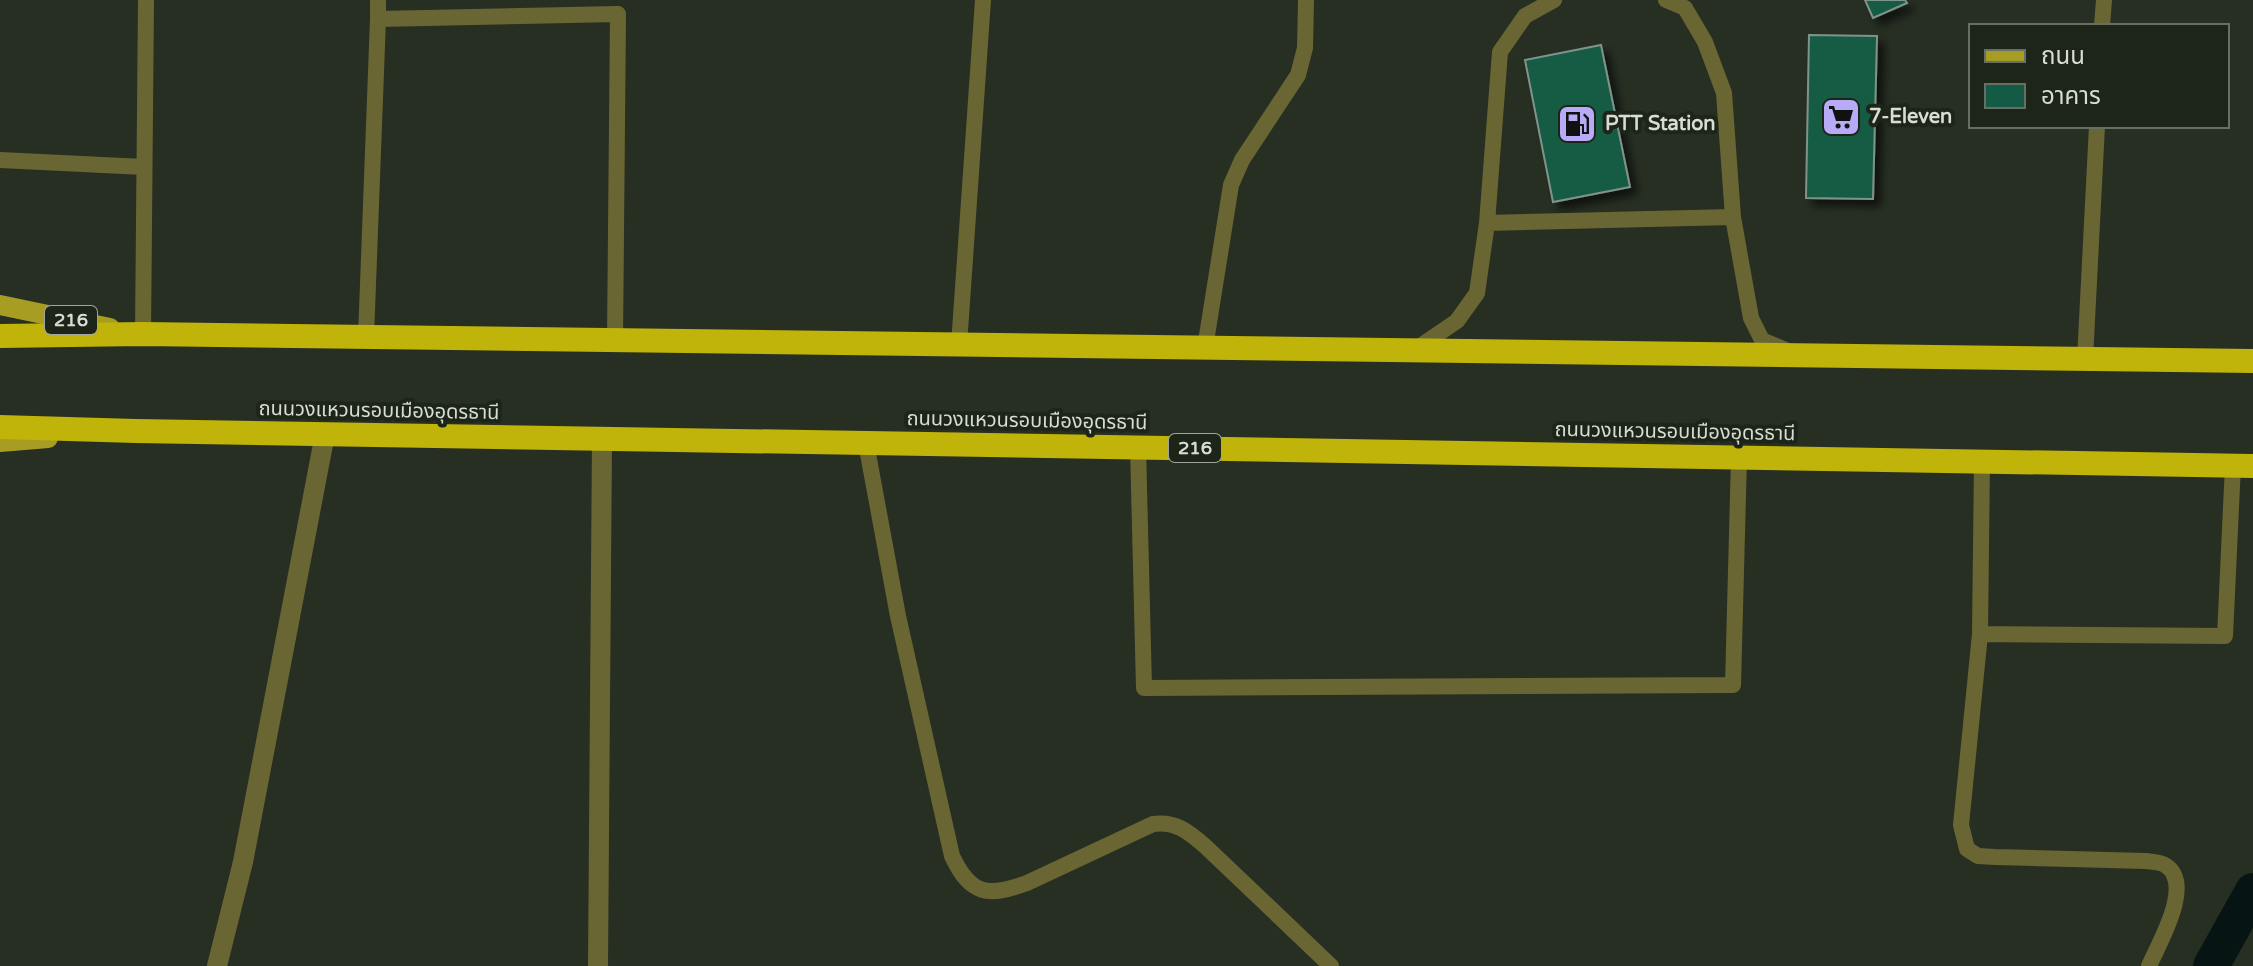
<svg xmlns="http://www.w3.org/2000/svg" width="2253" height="966" font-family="'Varela Round','Noto Sans Thai',sans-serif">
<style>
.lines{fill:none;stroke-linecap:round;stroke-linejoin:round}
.canal{stroke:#061414;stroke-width:36}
.building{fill:#135b44;stroke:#80938b;stroke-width:2;filter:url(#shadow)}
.lane{stroke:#6a6633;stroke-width:16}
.street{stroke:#6a6633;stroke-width:20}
.primary{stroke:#a89d23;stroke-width:20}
.highway{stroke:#c0b30a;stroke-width:24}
.labels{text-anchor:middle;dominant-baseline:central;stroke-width:8;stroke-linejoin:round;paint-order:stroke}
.shield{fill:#1d2519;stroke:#9fa59c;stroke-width:2}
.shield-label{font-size:18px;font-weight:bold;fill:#d7dcd4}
.poi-label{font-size:20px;font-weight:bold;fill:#d7dcd4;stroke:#1d2519;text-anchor:start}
.street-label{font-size:20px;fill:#d7dcd4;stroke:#1d2519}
</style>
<defs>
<filter id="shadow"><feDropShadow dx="7" dy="7" stdDeviation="4" flood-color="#0009"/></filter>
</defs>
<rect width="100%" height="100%" fill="#272f23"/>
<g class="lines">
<path class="canal" d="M 2211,966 L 2253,891"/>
</g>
<path class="building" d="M 1865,0 L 1905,0 L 1907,3 L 1873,18 Z
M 1809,35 L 1877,36 L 1873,199 L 1806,198 Z
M 1601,45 L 1630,187 L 1553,202 L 1525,60 Z"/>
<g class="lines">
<path class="lane" d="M 1666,0 L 1685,8 L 1705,42 L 1724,93 L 1733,217
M 378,19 L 378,0
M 2102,26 L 2104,0
M 0,160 L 144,167
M 1487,223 L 1500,52 L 1525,16 L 1554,0
M 143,334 L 146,0
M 366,337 L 378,19 L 618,14 L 615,341
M 959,345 L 983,0
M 1205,348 L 1231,185 L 1242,160 L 1298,75 L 1305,48 L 1306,0
M 1416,349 L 1457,321 L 1477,293 L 1487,223 L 1733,217 L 1751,318 L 1762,340 L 1788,351
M 2085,359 L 2097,126
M 866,443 L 898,616 L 952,856 C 971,896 988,897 1027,883 L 1153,824 C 1176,821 1189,832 1205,846 L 1331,966
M 1138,447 L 1144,688 L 1733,685 L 1739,457
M 1982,461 L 1980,634 L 2225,636 L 2233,465
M 1980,634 L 1961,825 L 1967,849 L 1978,856 L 1995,857 L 2146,861 C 2152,862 2160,862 2165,865 C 2195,883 2159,943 2149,966"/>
<path class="street" d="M 217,966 L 243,862 L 325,434
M 598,966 L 602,438"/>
<path class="primary" d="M 0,305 L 110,328
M 0,442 L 48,438"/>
<path class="highway" d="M 0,336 L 143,334 L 2253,361
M 0,427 L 136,431 L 2253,466"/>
</g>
<defs>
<symbol id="supermarket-square" viewBox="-11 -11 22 22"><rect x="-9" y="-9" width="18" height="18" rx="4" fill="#b7abf8" stroke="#1d2519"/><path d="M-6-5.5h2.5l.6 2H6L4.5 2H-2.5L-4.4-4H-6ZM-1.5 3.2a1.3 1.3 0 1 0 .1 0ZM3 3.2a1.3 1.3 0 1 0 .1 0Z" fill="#111"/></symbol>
<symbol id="fuel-square" viewBox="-11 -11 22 22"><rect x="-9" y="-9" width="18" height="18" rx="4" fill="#b7abf8" stroke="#1d2519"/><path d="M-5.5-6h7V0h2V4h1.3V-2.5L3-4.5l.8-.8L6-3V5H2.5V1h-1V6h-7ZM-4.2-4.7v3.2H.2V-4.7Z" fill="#111"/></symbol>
</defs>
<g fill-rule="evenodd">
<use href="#supermarket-square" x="1819" y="95" width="44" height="44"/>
<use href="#fuel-square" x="1555" y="102" width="44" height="44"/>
</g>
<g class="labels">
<g class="shield">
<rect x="45" y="306" width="52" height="28" rx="6"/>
<rect x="1169" y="434" width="52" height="28" rx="6"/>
</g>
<g class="shield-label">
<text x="71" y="320">216</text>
<text x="1195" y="448">216</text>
</g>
<g class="poi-label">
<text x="1869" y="117">7-Eleven</text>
<text x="1605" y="124">PTT Station</text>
</g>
<g class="street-label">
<text transform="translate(379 411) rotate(1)">ถนนวงแหวนรอบเมืองอุดรธานี</text>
<text transform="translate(1027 421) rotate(1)">ถนนวงแหวนรอบเมืองอุดรธานี</text>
<text transform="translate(1675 432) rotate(1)">ถนนวงแหวนรอบเมืองอุดรธานี</text>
</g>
</g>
<rect x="1969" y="24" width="260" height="104" fill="#1d2519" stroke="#676e64" stroke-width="2"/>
<rect x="1985" y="50" width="40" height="12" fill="#a89d23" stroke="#676e64" stroke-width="2"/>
<text x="2041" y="64" font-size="24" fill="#d7dcd4">ถนน</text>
<rect x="1985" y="84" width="40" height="24" fill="#135b44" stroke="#676e64" stroke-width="2"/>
<text x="2041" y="104" font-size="24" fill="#d7dcd4">อาคาร</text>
</svg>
